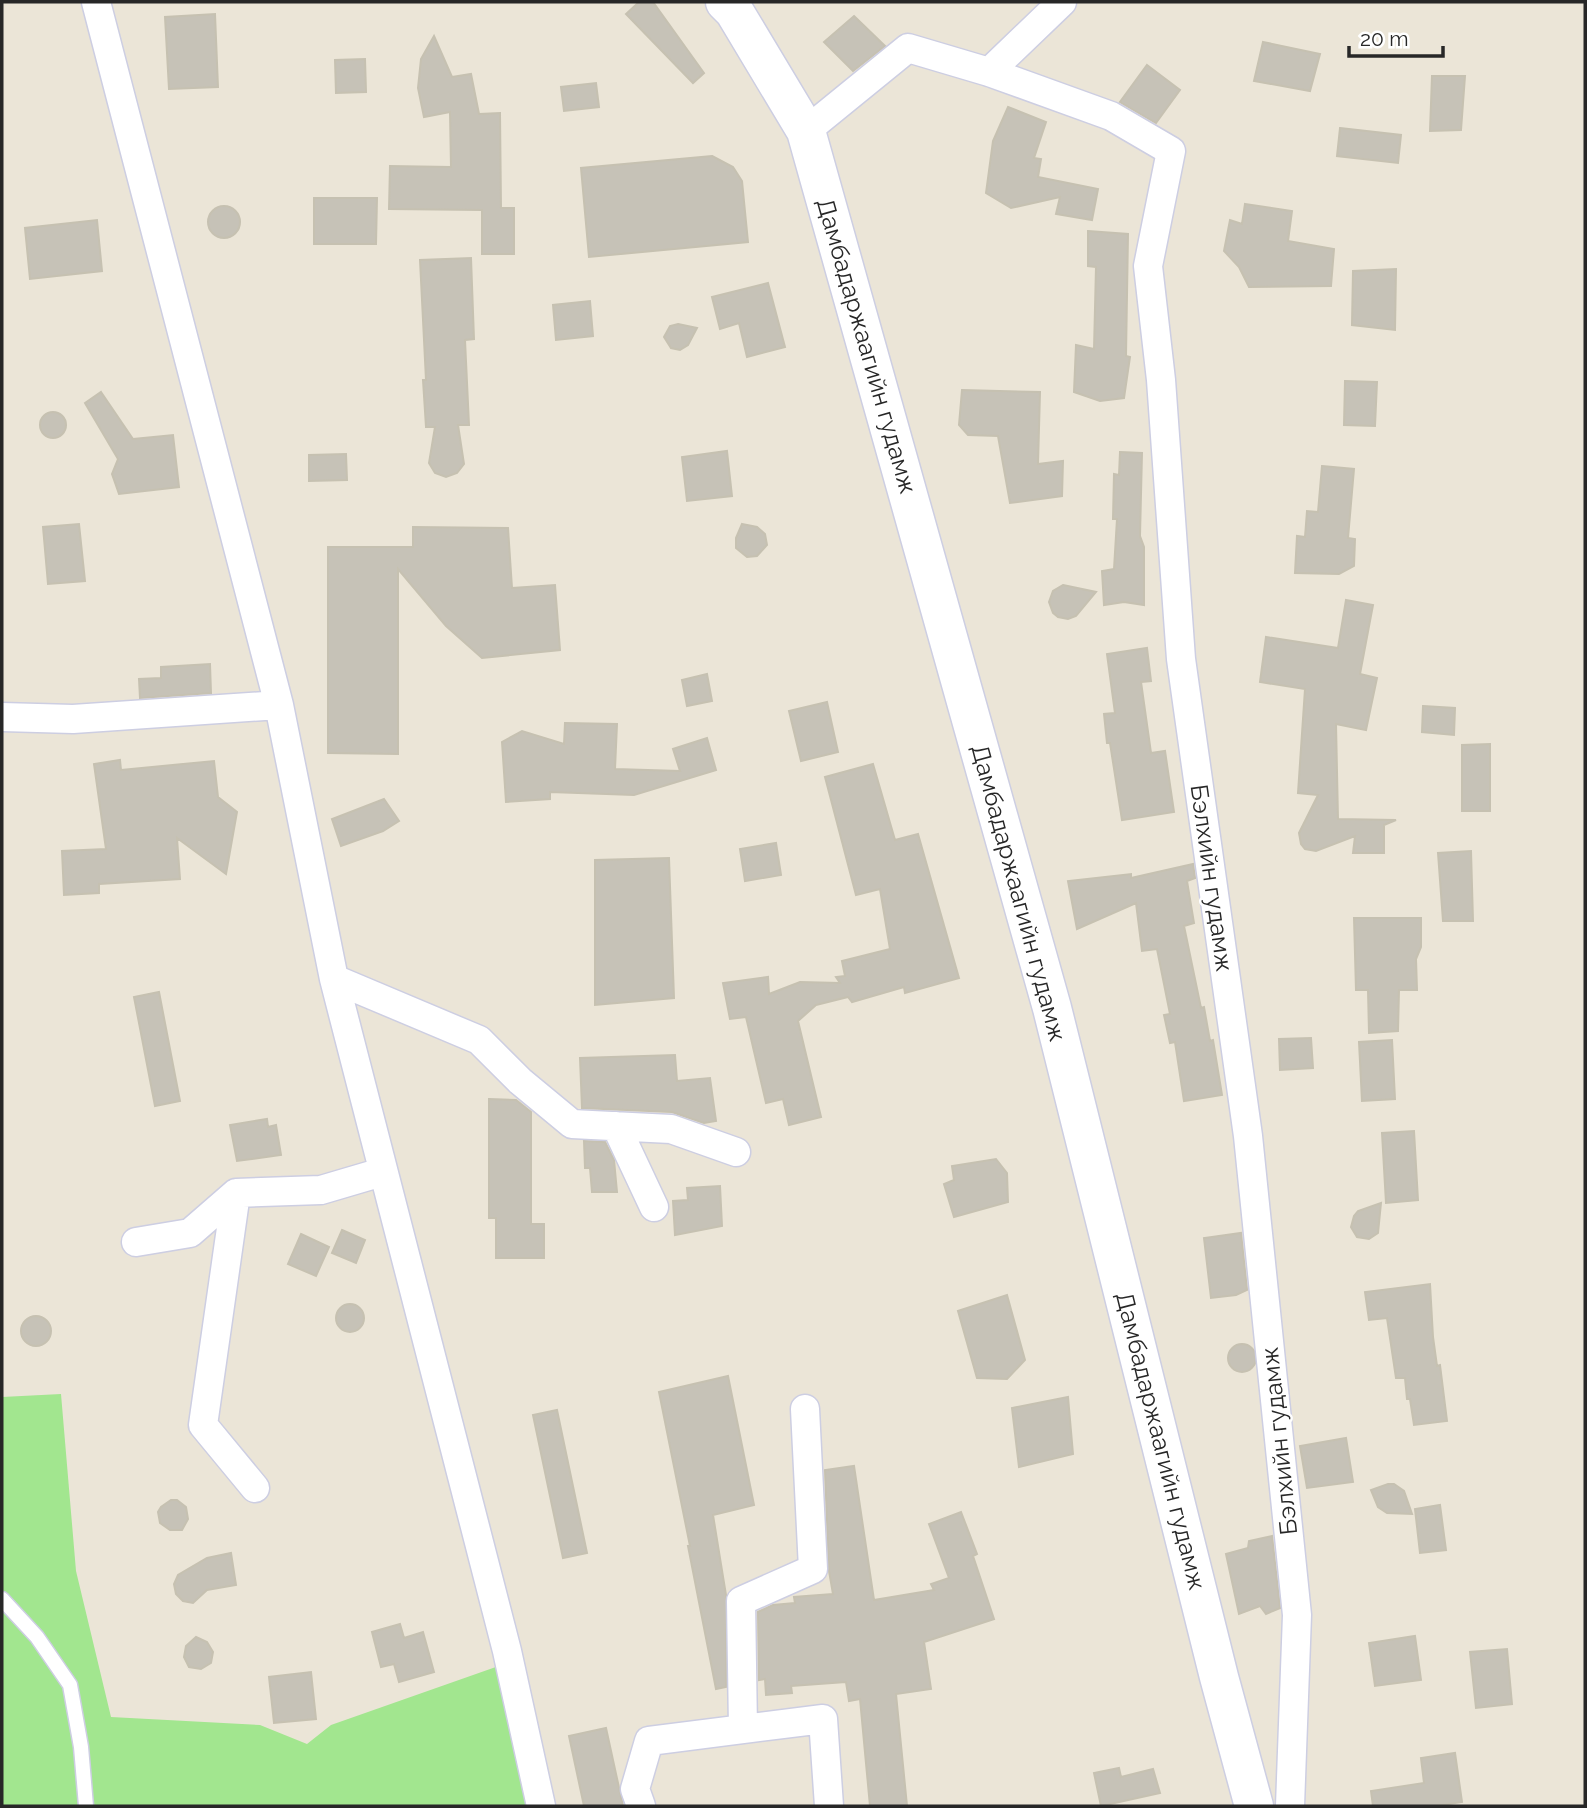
<svg xmlns="http://www.w3.org/2000/svg" width="1587" height="1808" font-family="Raleway,sans-serif">
<style>
.green{fill:#a2e68f}
.building{fill:#c6c2b7;stroke:#c6c1b1;stroke-width:2}
.lines{fill:none;stroke-linecap:round;stroke-linejoin:round}
.service-casing{stroke:#cdcee2;stroke-width:17}
.minor-casing{stroke:#cdcee2;stroke-width:31}
.secondary-casing{stroke:#cdcee2;stroke-width:41}
.service{stroke:#fff;stroke-width:14}
.minor{stroke:#fff;stroke-width:28}
.secondary{stroke:#fff;stroke-width:38}
.labels{text-anchor:middle;dominant-baseline:central;stroke-width:5;stroke-linejoin:round;paint-order:stroke}
.street-label{font-size:24px;fill:#272727;stroke:#fff}
</style>
<rect width="100%" height="100%" fill="#ebe5d7"/>
<path class="green" d="M 61,1394 L 76,1571 L 111,1717 L 260,1725 L 307,1744 L 331,1725 L 516,1660 L 547,1806 L 2,1806 L 2,1397 Z"/>
<path class="building" d="M 639,2 L 653,2 L 704,73 L 693,83 L 626,14 Z
M 215,14 L 218,87 L 169,89 L 165,17 Z
M 854,16 L 885,46 L 853,71 L 824,42 Z
M 434,36 L 452,77 L 471,74 L 479,114 L 500,113 L 501,208 L 514,208 L 514,254 L 482,254 L 482,210 L 389,209 L 390,166 L 451,167 L 450,112 L 424,117 L 418,88 L 421,59 Z
M 1263,42 L 1320,54 L 1310,91 L 1254,81 Z
M 365,59 L 366,92 L 336,93 L 335,60 Z
M 1147,65 L 1180,90 L 1156,123 L 1120,102 Z
M 1432,76 L 1465,76 L 1461,130 L 1430,131 Z
M 596,83 L 599,107 L 564,111 L 561,87 Z
M 1008,107 L 1046,122 L 1034,158 L 1041,159 L 1038,177 L 1098,189 L 1092,220 L 1056,214 L 1060,197 L 1011,208 L 986,193 L 993,141 Z
M 1340,128 L 1401,135 L 1398,163 L 1337,156 Z
M 712,156 L 733,167 L 742,181 L 748,242 L 589,257 L 581,168 Z
M 314,198 L 377,198 L 376,244 L 314,244 Z
M 1245,204 L 1292,211 L 1288,241 L 1334,249 L 1331,286 L 1249,287 L 1239,267 L 1224,251 L 1230,220 L 1242,224 Z
M208 222a16 16 0 1 1 32 0a16 16 0 1 1-32 0Z
M 97,220 L 102,271 L 30,279 L 25,228 Z
M 1088,231 L 1128,234 L 1126,356 L 1130,357 L 1124,398 L 1100,401 L 1074,392 L 1076,345 L 1094,349 L 1096,267 L 1088,266 Z
M 471,258 L 474,339 L 465,340 L 469,425 L 458,425 L 464,464 L 457,473 L 446,477 L 435,473 L 429,463 L 435,427 L 426,427 L 423,380 L 426,380 L 420,260 Z
M 1396,269 L 1395,330 L 1352,325 L 1353,271 Z
M 768,283 L 785,347 L 747,357 L 739,323 L 720,329 L 712,297 Z
M 590,301 L 593,336 L 556,340 L 553,305 Z
M 678,324 L 697,328 L 688,345 L 680,350 L 671,348 L 664,337 L 670,326 Z
M 1345,381 L 1377,382 L 1375,426 L 1344,425 Z
M 962,390 L 1040,392 L 1038,464 L 1063,461 L 1062,496 L 1010,503 L 998,436 L 968,435 L 959,425 Z
M 101,392 L 133,439 L 173,435 L 179,487 L 119,494 L 112,474 L 118,459 L 85,403 Z
M40 425a13 13 0 1 1 26 0a13 13 0 1 1-26 0Z
M 727,451 L 732,496 L 687,501 L 682,457 Z
M 1120,452 L 1142,453 L 1140,536 L 1144,547 L 1144,605 L 1124,602 L 1104,605 L 1102,571 L 1114,569 L 1117,519 L 1113,519 L 1114,474 L 1119,475 Z
M 346,454 L 347,480 L 309,481 L 309,455 Z
M 1322,466 L 1354,469 L 1348,538 L 1355,539 L 1354,566 L 1339,574 L 1295,573 L 1297,536 L 1305,537 L 1307,511 L 1318,512 Z
M 79,524 L 85,581 L 48,584 L 43,527 Z
M 742,524 L 757,527 L 765,534 L 767,545 L 757,556 L 747,557 L 736,548 L 736,538 Z
M 413,527 L 508,528 L 512,588 L 555,585 L 560,650 L 482,658 L 446,626 L 398,569 L 398,754 L 328,753 L 328,547 L 413,547 Z
M 1063,585 L 1096,592 L 1076,616 L 1068,619 L 1058,617 L 1053,613 L 1049,602 L 1053,591 Z
M 1346,600 L 1373,605 L 1360,674 L 1377,678 L 1366,730 L 1336,724 L 1338,819 L 1396,820 L 1384,825 L 1384,853 L 1353,853 L 1355,836 L 1316,851 L 1305,849 L 1301,844 L 1299,833 L 1318,795 L 1298,793 L 1305,689 L 1260,682 L 1266,637 L 1338,648 Z
M 1147,648 L 1151,681 L 1141,682 L 1151,753 L 1165,751 L 1174,812 L 1122,820 L 1110,743 L 1107,743 L 1104,714 L 1115,713 L 1107,654 Z
M 210,664 L 211,693 L 140,698 L 139,679 L 161,678 L 161,667 Z
M 707,674 L 712,701 L 687,706 L 682,680 Z
M 827,702 L 838,752 L 801,761 L 789,711 Z
M 1423,706 L 1455,708 L 1454,735 L 1422,732 Z
M 565,723 L 617,724 L 615,769 L 680,771 L 673,749 L 707,738 L 716,770 L 634,795 L 550,792 L 550,799 L 506,802 L 502,742 L 522,731 L 564,744 Z
M 1490,744 L 1490,811 L 1462,811 L 1462,745 Z
M 120,760 L 121,770 L 214,761 L 218,797 L 237,812 L 226,874 L 177,838 L 180,879 L 99,884 L 99,893 L 64,895 L 62,851 L 106,849 L 94,764 Z
M 873,764 L 895,840 L 918,834 L 959,978 L 905,993 L 904,987 L 852,1002 L 848,997 L 816,1005 L 798,1021 L 821,1117 L 789,1125 L 783,1099 L 766,1103 L 746,1017 L 730,1019 L 723,983 L 768,977 L 769,994 L 800,982 L 840,983 L 836,977 L 845,976 L 842,961 L 890,949 L 880,889 L 856,895 L 825,777 Z
M 384,799 L 399,821 L 383,831 L 341,846 L 332,819 Z
M 776,843 L 781,875 L 745,881 L 740,849 Z
M 1471,851 L 1473,921 L 1443,921 L 1438,853 Z
M 669,858 L 674,998 L 595,1005 L 595,860 Z
M 1193,864 L 1195,878 L 1187,881 L 1194,923 L 1184,926 L 1201,1008 L 1204,1007 L 1210,1041 L 1213,1040 L 1222,1095 L 1184,1101 L 1175,1042 L 1170,1043 L 1164,1015 L 1170,1014 L 1157,949 L 1142,951 L 1136,903 L 1077,929 L 1068,881 L 1131,874 L 1131,878 Z
M 1354,918 L 1421,918 L 1421,947 L 1416,959 L 1417,990 L 1399,990 L 1398,1031 L 1369,1033 L 1368,990 L 1356,990 Z
M 159,992 L 180,1101 L 155,1106 L 134,997 Z
M 1311,1038 L 1313,1068 L 1280,1070 L 1279,1039 Z
M 1392,1040 L 1395,1099 L 1362,1101 L 1359,1042 Z
M 675,1055 L 677,1081 L 710,1078 L 716,1121 L 704,1123 L 672,1112 L 582,1108 L 580,1058 Z
M 489,1099 L 516,1100 L 531,1112 L 531,1224 L 544,1224 L 544,1258 L 496,1258 L 496,1218 L 489,1218 Z
M 267,1119 L 268,1127 L 276,1125 L 281,1155 L 237,1161 L 230,1125 Z
M 1414,1131 L 1418,1200 L 1386,1203 L 1382,1133 Z
M 584,1141 L 605,1142 L 614,1160 L 617,1192 L 592,1192 L 590,1168 L 585,1168 Z
M 996,1159 L 1007,1173 L 1008,1202 L 954,1217 L 944,1184 L 954,1180 L 952,1166 Z
M 720,1186 L 722,1226 L 675,1235 L 673,1201 L 688,1200 L 687,1188 Z
M 1381,1203 L 1378,1233 L 1369,1239 L 1357,1237 L 1351,1227 L 1354,1216 L 1358,1211 Z
M 342,1230 L 365,1240 L 356,1263 L 332,1253 Z
M 1241,1233 L 1247,1290 L 1236,1295 L 1211,1298 L 1204,1238 Z
M 301,1234 L 329,1247 L 316,1276 L 288,1264 Z
M 1430,1284 L 1433,1337 L 1437,1366 L 1440,1365 L 1447,1421 L 1414,1425 L 1410,1399 L 1407,1399 L 1405,1378 L 1396,1378 L 1387,1318 L 1369,1320 L 1365,1292 Z
M 1007,1295 L 1025,1360 L 1007,1379 L 977,1378 L 958,1311 Z
M336 1318a14 14 0 1 1 28 0a14 14 0 1 1-28 0Z
M21 1331a15 15 0 1 1 30 0a15 15 0 1 1-30 0Z
M1228 1358a14 14 0 1 1 28 0a14 14 0 1 1-28 0Z
M 728,1376 L 754,1505 L 713,1515 L 726,1595 L 726,1687 L 716,1689 L 688,1546 L 690,1546 L 659,1392 Z
M 1068,1397 L 1073,1454 L 1019,1467 L 1012,1408 Z
M 557,1410 L 587,1553 L 563,1558 L 533,1415 Z
M 1346,1438 L 1353,1482 L 1307,1488 L 1300,1446 Z
M 854,1466 L 874,1600 L 934,1590 L 931,1584 L 949,1578 L 929,1524 L 961,1512 L 977,1554 L 973,1556 L 994,1619 L 924,1642 L 931,1689 L 896,1694 L 907,1806 L 870,1806 L 860,1699 L 849,1701 L 846,1682 L 791,1686 L 792,1693 L 766,1695 L 765,1679 L 759,1680 L 758,1612 L 773,1605 L 795,1603 L 794,1597 L 833,1594 L 829,1571 L 825,1470 Z
M 1388,1484 L 1394,1484 L 1404,1491 L 1412,1514 L 1387,1513 L 1378,1507 L 1371,1490 Z
M 171,1500 L 177,1500 L 186,1507 L 188,1519 L 182,1530 L 170,1530 L 160,1523 L 158,1512 L 161,1507 Z
M 1440,1505 L 1446,1550 L 1420,1553 L 1415,1509 Z
M 1272,1536 L 1280,1608 L 1266,1614 L 1260,1606 L 1239,1614 L 1226,1554 L 1248,1548 L 1249,1541 Z
M 231,1553 L 236,1585 L 207,1590 L 193,1603 L 183,1601 L 176,1594 L 174,1584 L 178,1575 L 207,1558 Z
M 400,1624 L 404,1638 L 423,1632 L 434,1672 L 399,1682 L 394,1664 L 381,1667 L 372,1632 Z
M 1415,1636 L 1421,1680 L 1375,1686 L 1369,1643 Z
M 196,1637 L 207,1642 L 213,1652 L 211,1663 L 201,1669 L 189,1667 L 184,1657 L 186,1646 Z
M 1507,1649 L 1512,1704 L 1476,1708 L 1470,1652 Z
M 311,1672 L 316,1719 L 274,1723 L 269,1677 Z
M 606,1728 L 623,1806 L 584,1806 L 569,1736 Z
M 1455,1753 L 1462,1802 L 1436,1806 L 1373,1806 L 1371,1791 L 1424,1783 L 1421,1758 Z
M 1119,1768 L 1121,1777 L 1153,1769 L 1160,1793 L 1101,1806 L 1094,1773 Z"/>
<g class="lines">
<defs>
<path id="service" d="M 2,1599 L 37,1637 L 70,1685 L 81,1747 L 86,1806"/>
<path id="minor" d="M 96,2 L 279,705 L 334,979 L 507,1651 L 541,1806
M 989,72 L 1062,2
M 806,131 L 908,48 L 989,72 L 1111,116 L 1171,151 L 1148,266 L 1161,380 L 1181,659 L 1248,1136 L 1297,1615 L 1290,1806
M 2,717 L 73,719 L 279,705
M 334,979 L 479,1040 L 520,1081 L 572,1124 L 671,1129 L 736,1152
M 616,1126 L 654,1207
M 236,1193 L 203,1425 L 255,1488
M 136,1242 L 190,1233 L 236,1193 L 321,1190 L 382,1172
M 743,1729 L 741,1601 L 813,1569 L 805,1409
M 641,1806 L 635,1789 L 649,1741 L 823,1719 L 829,1806"/>
<path id="secondary" d="M 725,2 L 734,11 L 806,131 L 1052,1008 L 1219,1677 L 1254,1806"/>
</defs>
<use href="#service" class="service-casing"/>
<use href="#minor" class="minor-casing"/>
<use href="#secondary" class="secondary-casing"/>
<use href="#service" class="service"/>
<use href="#minor" class="minor"/>
<use href="#secondary" class="secondary"/>
</g>
<g class="labels">
<g class="street-label">
<text transform="translate(867 346) rotate(74)">Дамбадаржаагийн гудамж</text>
<text transform="translate(1212 878) rotate(82)">Бэлхийн гудамж</text>
<text transform="translate(1019 893) rotate(75)">Дамбадаржаагийн гудамж</text>
<text transform="translate(1161 1441) rotate(76)">Дамбадаржаагийн гудамж</text>
<text transform="translate(1279 1441) rotate(-96)">Бэлхийн гудамж</text>
</g>
</g>
<rect width="1587" height="1808" fill="none" stroke="#272727" stroke-width="7"/>
<path d="M1349 46v10h94v-10" fill="none" stroke="#272727" stroke-width="3.5"/>
<text x="1360" y="46" font-size="21" fill="#272727" stroke="#ffffff" stroke-width="5" paint-order="stroke">20 m</text>
</svg>
